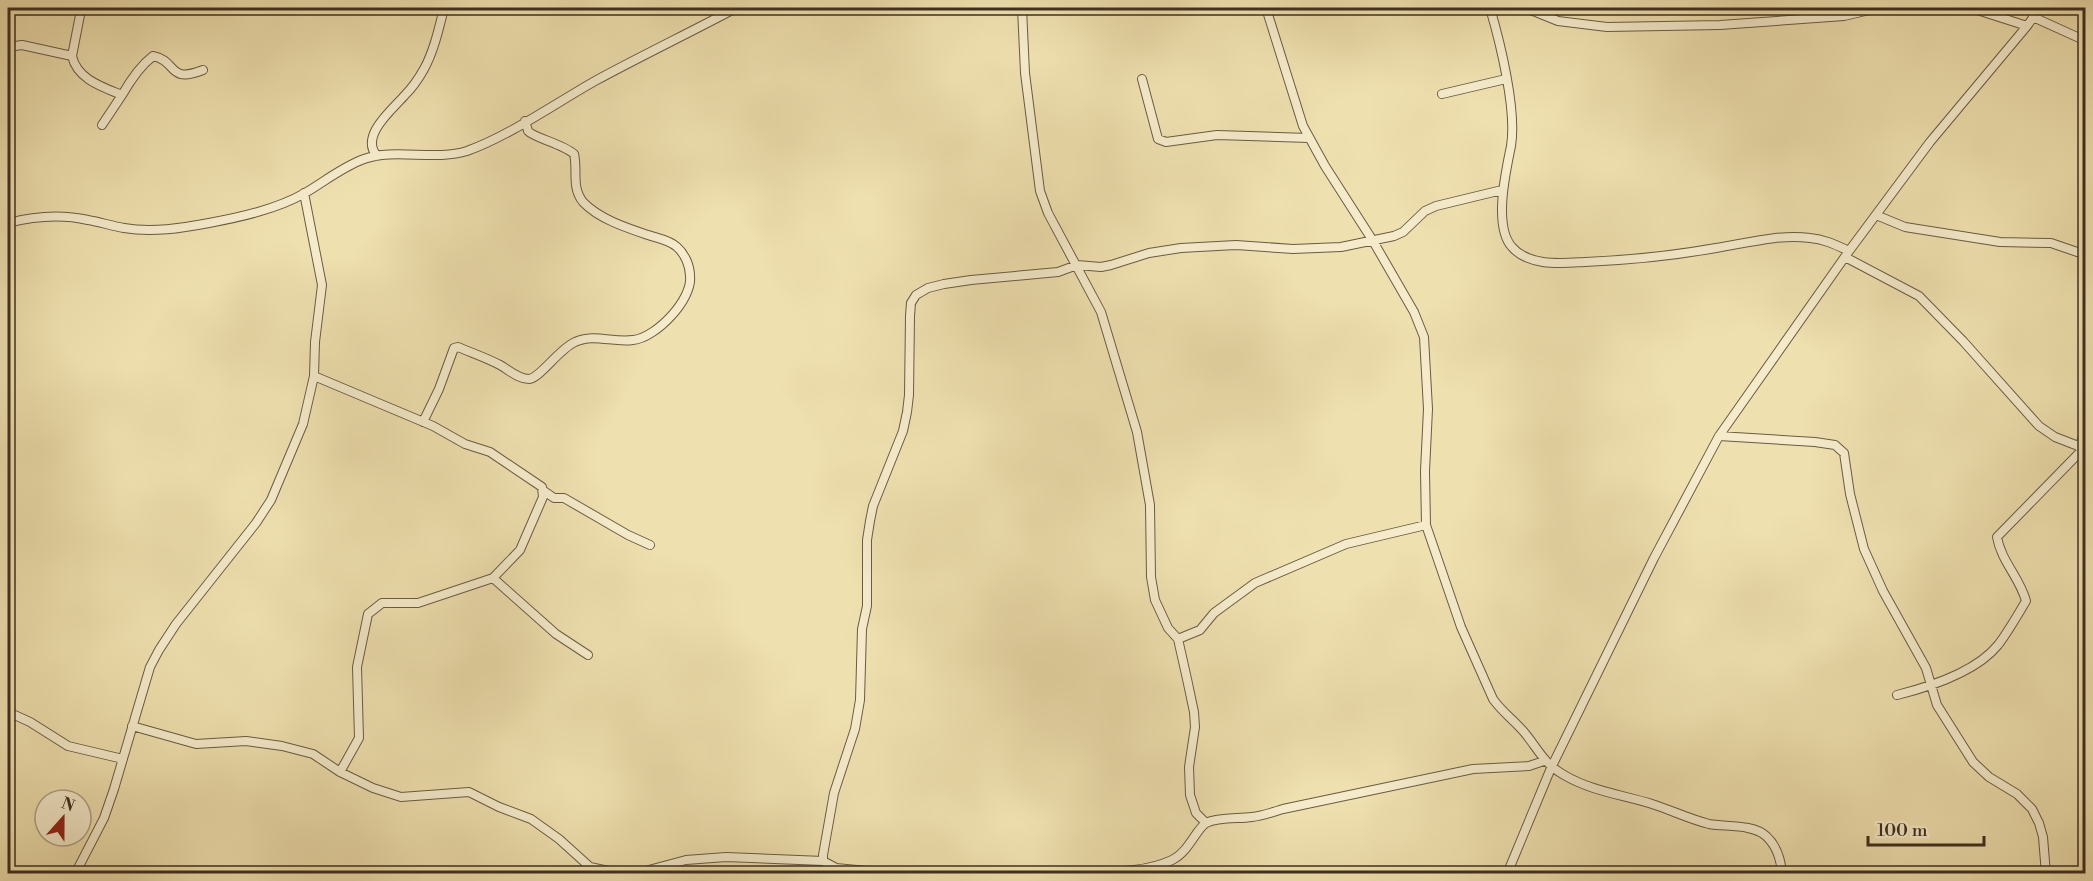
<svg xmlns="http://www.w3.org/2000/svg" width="2093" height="881" font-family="'Libre Bodoni',serif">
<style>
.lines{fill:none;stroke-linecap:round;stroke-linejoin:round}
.minor-casing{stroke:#6a5b44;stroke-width:10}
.minor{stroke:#f5ebcb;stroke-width:8}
</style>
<rect width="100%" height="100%" fill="#efe0af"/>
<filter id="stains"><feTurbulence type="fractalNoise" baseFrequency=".00333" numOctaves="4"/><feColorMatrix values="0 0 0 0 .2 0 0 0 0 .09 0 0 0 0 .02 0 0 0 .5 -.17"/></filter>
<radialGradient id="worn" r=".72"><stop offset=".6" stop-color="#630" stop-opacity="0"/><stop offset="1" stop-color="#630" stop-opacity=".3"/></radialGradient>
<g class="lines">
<defs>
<path id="minor" d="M 1022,8 L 1025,73 L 1040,191 L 1048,213 L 1101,312 L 1137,432 L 1150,505 L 1151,577 L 1155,600 L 1168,628 L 1178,639 L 1187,679 L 1194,712 L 1195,727 L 1189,767 L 1190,795 L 1196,813 L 1206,823
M 1266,8 L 1303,126 L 1325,166 L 1373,241 L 1414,312 L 1424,337 L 1428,409 L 1425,471 L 1426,525 L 1461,627 L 1493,699 C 1502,712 1514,720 1524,732 C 1539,750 1543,763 1564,775 C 1591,791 1623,795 1652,804 C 1671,810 1689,819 1709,824 C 1726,827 1753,824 1766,836 C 1777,846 1781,860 1782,874
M 1490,8 C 1500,42 1517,110 1511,146 C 1506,171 1493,226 1512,247 C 1529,267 1563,263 1585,262 C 1630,260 1672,256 1716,248 C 1747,243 1779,234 1810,238 C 1824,239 1836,245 1849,251
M 1526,8 L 1558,21 L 1607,27 L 1720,25 L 1844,16 L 1878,8
M 1971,8 L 2027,26
M 2033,17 L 2086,41
M 8,47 L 22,45 L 72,56 C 77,79 102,87 122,95 C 130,81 140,66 153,56 C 178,61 167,84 203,70
M 72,56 L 80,15
M 1142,79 L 1158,139 L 1166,142 L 1217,135 L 1309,138
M 1442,94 L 1506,79
M 102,125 L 122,95
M 377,156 C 359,136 393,109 405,95 C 413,87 419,78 424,69 C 434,51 439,28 444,8
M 1876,215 L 1905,227 L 2000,242 L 2051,243 L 2086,255
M 8,223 C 35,216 61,214 88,220 C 100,222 112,226 124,228 C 152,233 182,228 209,223 C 241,217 277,209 305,193 C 324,182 342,167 364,159 C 394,148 435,161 467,151 C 509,136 556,103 595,81 C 641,56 689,33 736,8
M 1845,257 L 1919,296 L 1963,341 L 2039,426 L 2055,437 L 2086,449
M 314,376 L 433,426 L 465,444 L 490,452 L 542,487 L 543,497 L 520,550 L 493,578 L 418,603 L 382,603 L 368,614 L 357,667 L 359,738 L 340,772
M 423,422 L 439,389 L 454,348 L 458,347 C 472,353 487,358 500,365 C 509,370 518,379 529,379 C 540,378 559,349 575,342 C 594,333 613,343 633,340 C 656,338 693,299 690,276 C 690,266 685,254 677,247 C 670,240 657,238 648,235 C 627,228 599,219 583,202 C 571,187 578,170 574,154 C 563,144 534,138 528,131 C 528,130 525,122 525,121
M 1719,436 L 1815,442 L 1835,445 L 1844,453 L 1850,494 L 1864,549 L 1883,591 L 1926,668 L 1937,705 L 1973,762 L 1989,777 L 2017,794 L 2032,809 L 2039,823 L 2043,837 L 2046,874
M 2079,447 L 2086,430
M 544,491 L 554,498 L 564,498 L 628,535 L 650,545
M 493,578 L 556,634 L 588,655
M 1178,639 L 1200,630 L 1214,613 L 1255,583 L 1346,544 L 1426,525
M 1897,695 C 1929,687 1976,672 1998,645 C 2008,632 2017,616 2026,601 C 2020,578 2001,561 1997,537 L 2084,448
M 8,712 L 30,722 L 68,746 L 123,759
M 132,726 L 196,744 L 246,741 L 282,746 L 313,754 L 340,772 L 373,788 L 401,797 L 469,792 L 499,807 L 531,819 L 559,839 L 590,867 L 613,872 L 645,871 L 686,860 L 726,857 L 823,861
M 75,874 L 104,818 L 114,789 L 150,667 L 159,650 L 176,624 L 256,523 L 271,500 L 303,424 L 314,376 L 315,342 L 322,285 L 304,193
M 898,874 L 836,868 L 823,861 L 823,855 L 834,793 L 855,729 L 860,700 L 862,629 L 867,606 L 867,540 L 870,521 L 873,506 L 903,431 L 907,412 L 909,395 L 910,316 L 911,303 L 916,295 L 928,288 L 944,284 L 971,280 L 1058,272 L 1077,265 L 1101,267 L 1111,265 L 1149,253 L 1181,248 L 1236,245 L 1293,249 L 1341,247 L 1394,236 L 1403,232 L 1425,211 L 1436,206 L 1502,190
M 1054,874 C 1093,869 1135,877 1172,860 C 1189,852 1196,829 1206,823 C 1219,817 1238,819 1252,817 C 1262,816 1273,812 1283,809 L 1473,769 L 1529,766 L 1544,761
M 1507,874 L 1551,768 L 1654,558 L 1719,436 L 1849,251 L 1930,142 L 2027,26 L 2040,8"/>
</defs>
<use href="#minor" class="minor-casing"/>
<use href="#minor" class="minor"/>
</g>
<rect width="2093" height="881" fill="none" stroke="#efe0af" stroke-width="30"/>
<rect x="9" y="9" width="2075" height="863" fill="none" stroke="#3e2f20" stroke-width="3"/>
<rect x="15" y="15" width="2063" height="851" fill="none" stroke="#3e2f20" stroke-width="1.5"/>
<g transform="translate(63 818) rotate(21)"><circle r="28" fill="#f5ebcb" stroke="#aca087" stroke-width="1.5"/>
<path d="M0-4.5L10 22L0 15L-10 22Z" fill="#8f2418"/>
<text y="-9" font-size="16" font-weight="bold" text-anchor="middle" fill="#3e2f20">N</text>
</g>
<path d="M1868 836v9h116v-9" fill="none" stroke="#3e2f20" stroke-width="3"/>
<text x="1877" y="836" font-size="18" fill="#3e2f20" stroke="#f5ebcb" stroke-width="4.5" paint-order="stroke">100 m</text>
<rect width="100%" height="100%" filter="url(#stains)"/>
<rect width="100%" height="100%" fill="url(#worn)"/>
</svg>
